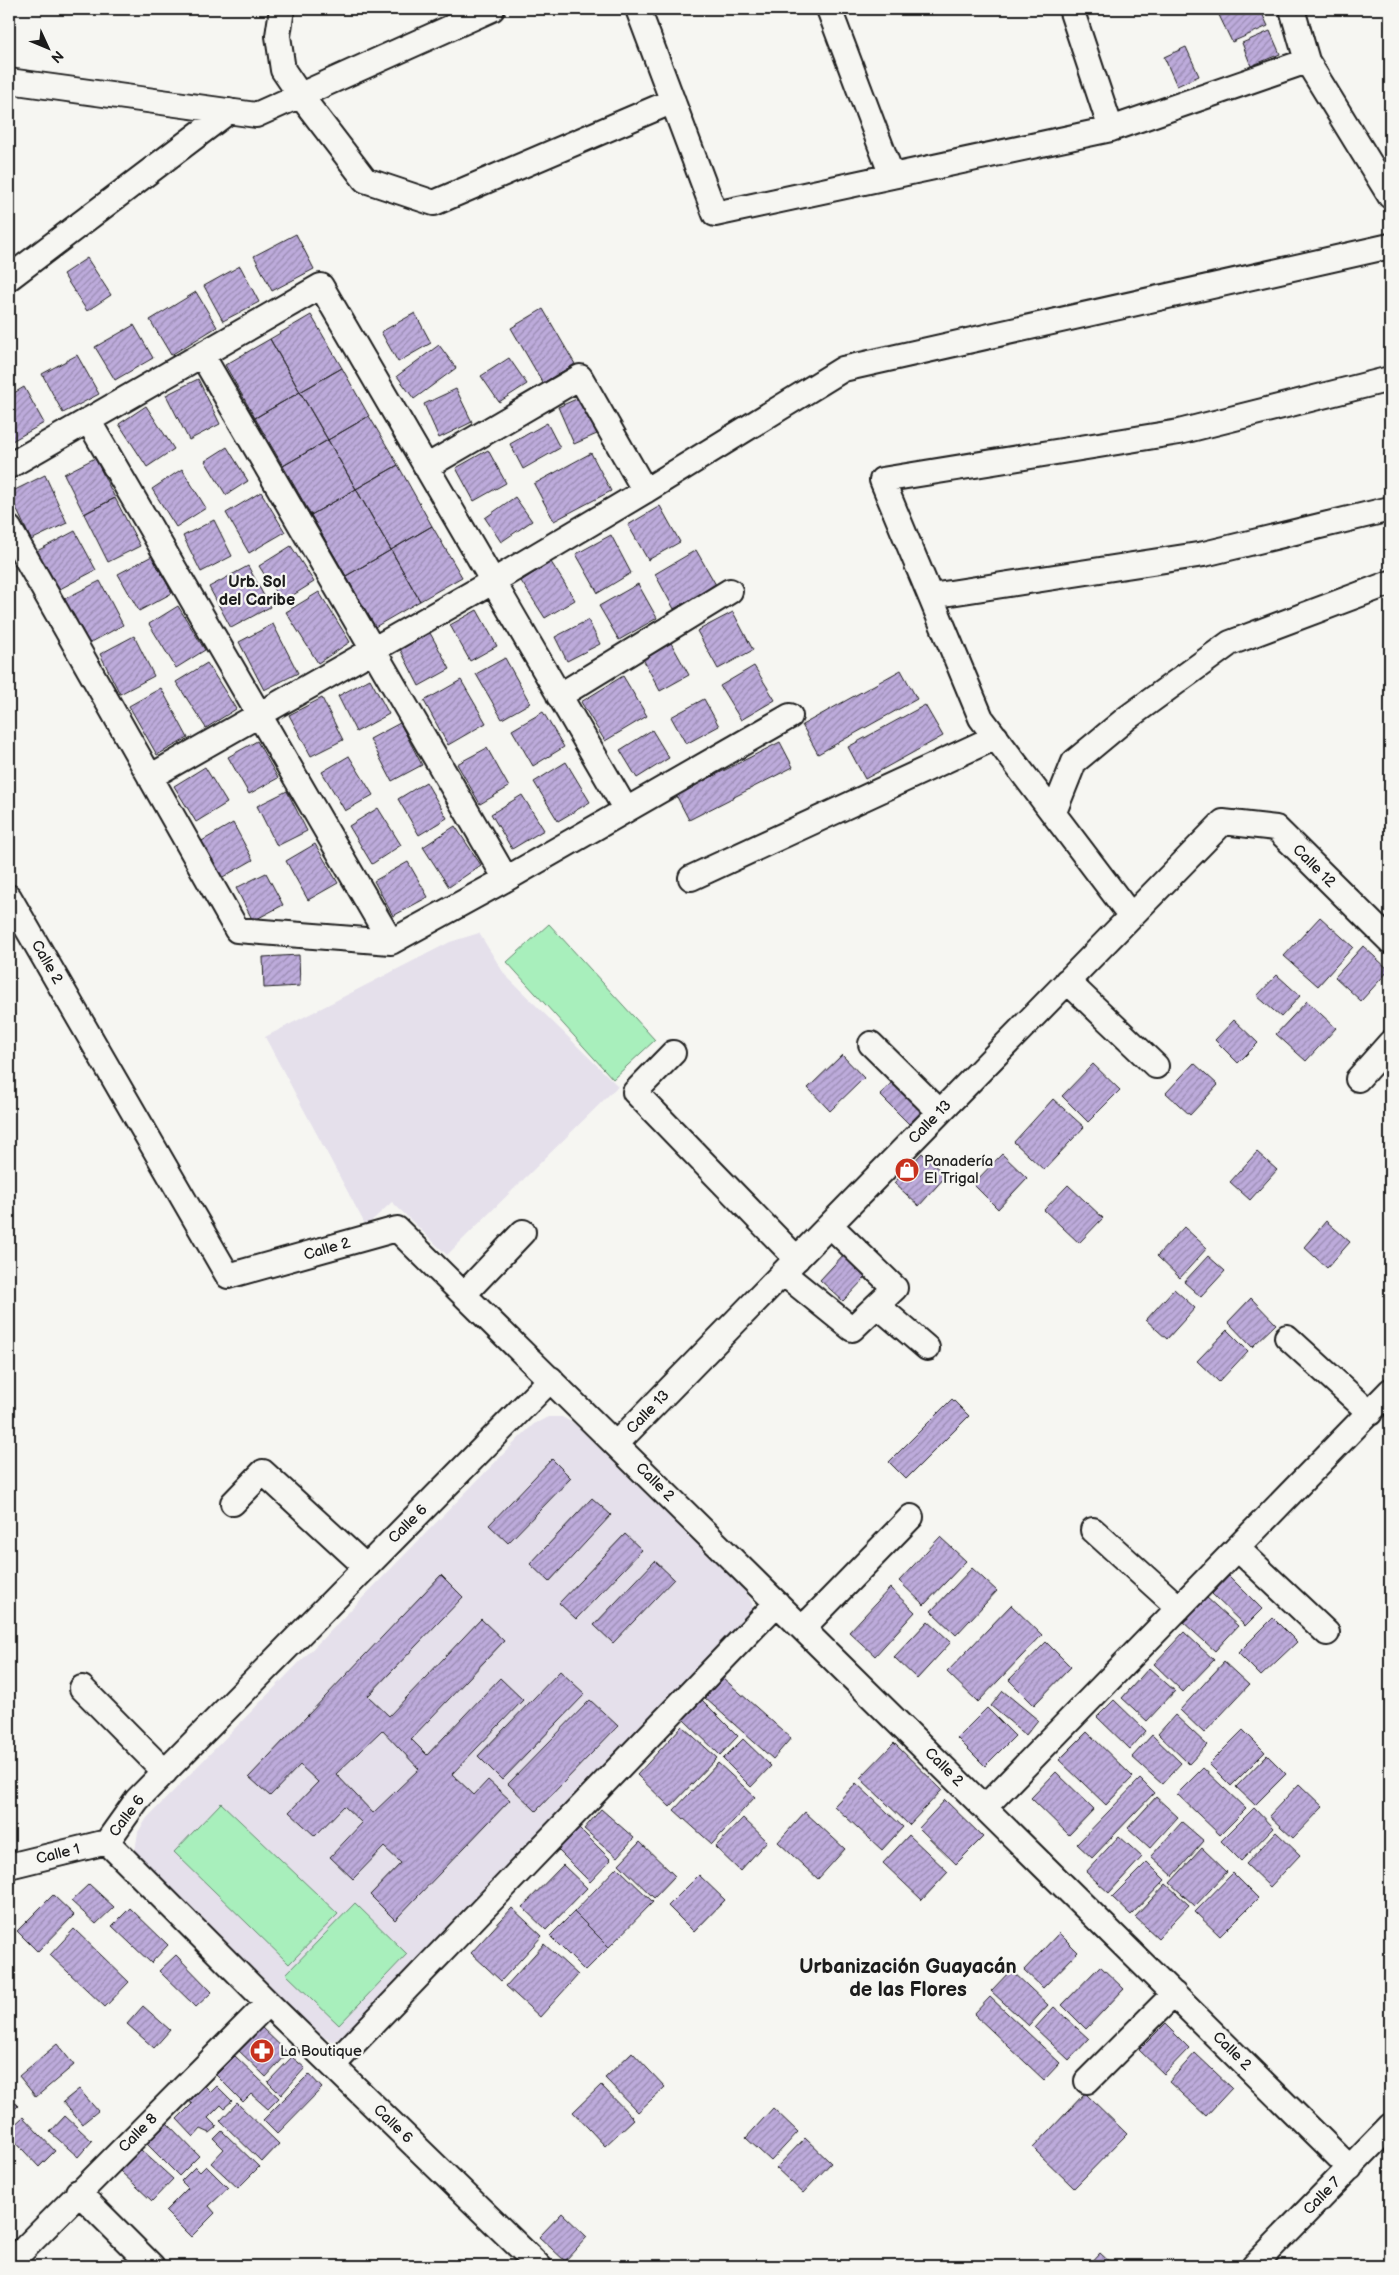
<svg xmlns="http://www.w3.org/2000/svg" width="1399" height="2275" font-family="'Balsamiq Sans',sans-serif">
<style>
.built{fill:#e5e0eb}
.pitch{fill:#a8efbc;stroke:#62866c}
.building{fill:url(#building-hatch);stroke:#1c1c1c;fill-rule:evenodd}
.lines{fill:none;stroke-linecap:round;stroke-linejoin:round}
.minor-casing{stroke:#1c1c1c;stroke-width:28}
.minor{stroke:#f6f6f2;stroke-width:24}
.labels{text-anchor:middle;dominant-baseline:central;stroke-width:4.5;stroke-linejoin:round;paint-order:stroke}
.street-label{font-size:15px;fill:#1c1c1c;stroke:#f6f6f2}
.poi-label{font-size:15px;fill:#1c1c1c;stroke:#f6f6f2;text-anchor:start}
.neighbourhood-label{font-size:16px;font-weight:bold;fill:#1c1c1c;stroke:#f6f6f2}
.district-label{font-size:20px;font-weight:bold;fill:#1c1c1c;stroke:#f6f6f2}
</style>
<defs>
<pattern id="building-hatch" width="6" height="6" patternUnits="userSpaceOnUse" patternTransform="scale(1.25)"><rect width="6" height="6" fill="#bdabdb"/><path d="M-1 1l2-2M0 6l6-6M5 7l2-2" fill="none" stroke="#998ab1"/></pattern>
</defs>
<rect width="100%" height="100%" fill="#f6f6f2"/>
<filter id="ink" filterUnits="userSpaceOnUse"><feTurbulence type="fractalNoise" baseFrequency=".02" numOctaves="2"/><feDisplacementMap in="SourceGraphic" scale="10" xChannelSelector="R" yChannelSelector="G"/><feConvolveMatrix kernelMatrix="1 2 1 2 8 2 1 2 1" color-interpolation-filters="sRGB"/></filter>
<g filter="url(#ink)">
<path class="built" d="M 479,933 L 505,975 L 618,1086 L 447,1255 L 392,1202 L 366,1226 L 265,1037 L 450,942 Z
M 548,1417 L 562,1417 L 575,1424 L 746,1592 L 752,1603 L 753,1614 L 345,2036 L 332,2041 L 323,2037 L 140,1861 L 135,1851 L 138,1832 L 147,1818 L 521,1436 L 534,1424 Z"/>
<path class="pitch" d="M 549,924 L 655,1040 L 613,1079 L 507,962 Z
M 221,1803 L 338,1914 L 289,1964 L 174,1852 Z
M 355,1903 L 407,1954 L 339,2025 L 286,1974 Z"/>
<path class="building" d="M 9,9 L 15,9 L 9,35 Z
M 1216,9 L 1260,9 L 1268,26 L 1232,42 Z
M 1270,31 L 1280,54 L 1251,66 L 1242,43 Z
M 1186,47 L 1199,76 L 1177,86 L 1164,57 Z
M 296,234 L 314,269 L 272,291 L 254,256 Z
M 87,258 L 111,295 L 87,311 L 63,274 Z
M 240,266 L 259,302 L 223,321 L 204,286 Z
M 196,292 L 217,327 L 171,355 L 150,320 Z
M 543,309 L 575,364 L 543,383 L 511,328 Z
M 415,313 L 431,343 L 398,362 L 381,332 Z
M 311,315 L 342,368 L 300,392 L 270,339 Z
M 134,325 L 153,358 L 115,380 L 95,347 Z
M 270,339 L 300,392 L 255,418 L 225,365 Z
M 439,345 L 456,368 L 414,399 L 397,376 Z
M 77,355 L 99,394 L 63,413 L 42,374 Z
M 509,358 L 527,384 L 499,402 L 481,376 Z
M 342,368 L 369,416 L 328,440 L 300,392 Z
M 198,379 L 220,424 L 189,440 L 166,395 Z
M 24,387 L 44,423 L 12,441 L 9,435 L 9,396 Z
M 456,389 L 472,422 L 439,438 L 424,404 Z
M 300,392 L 328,440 L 283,466 L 255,418 Z
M 581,397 L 597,434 L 574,444 L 558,407 Z
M 146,406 L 174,449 L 147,467 L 119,424 Z
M 369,416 L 398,465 L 356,489 L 328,440 Z
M 547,423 L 560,448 L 523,469 L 510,444 Z
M 328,440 L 356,489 L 311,515 L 283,466 Z
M 227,447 L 248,481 L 226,495 L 205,461 Z
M 488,450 L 506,483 L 474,501 L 456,468 Z
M 591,453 L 611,491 L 554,521 L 534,484 Z
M 95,458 L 115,498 L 84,514 L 64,474 Z
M 398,465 L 432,526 L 391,550 L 356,489 Z
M 182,469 L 206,508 L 176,527 L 152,489 Z
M 45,475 L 67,523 L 31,540 L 9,493 Z
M 356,489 L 391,550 L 346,576 L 311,515 Z
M 261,492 L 285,532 L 249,553 L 226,513 Z
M 515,497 L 532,521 L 501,542 L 485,518 Z
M 115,498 L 140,546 L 108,562 L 84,514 Z
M 660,506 L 680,542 L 648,560 L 628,525 Z
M 214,520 L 232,556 L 201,572 L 183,536 Z
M 432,526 L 462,577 L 420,601 L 391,550 Z
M 75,531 L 96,570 L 58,590 L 37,551 Z
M 611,535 L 631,573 L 598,593 L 576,554 Z
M 291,546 L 314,582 L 282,602 L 259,566 Z
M 391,550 L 420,601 L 375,627 L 346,576 Z
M 696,550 L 716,585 L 674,609 L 655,574 Z
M 152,556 L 172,593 L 139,611 L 118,574 Z
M 551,562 L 575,600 L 545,618 L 521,581 Z
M 248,566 L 270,607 L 231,628 L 209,587 Z
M 100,581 L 123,625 L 88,644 L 64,599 Z
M 638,584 L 657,618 L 619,640 L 599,606 Z
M 319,592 L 350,642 L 318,663 L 286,612 Z
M 178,606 L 205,650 L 176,668 L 149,624 Z
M 477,610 L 497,646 L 470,661 L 450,625 Z
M 733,612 L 753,650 L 718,669 L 697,631 Z
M 588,620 L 600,644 L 567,661 L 555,637 Z
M 273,624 L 298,673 L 264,690 L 239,642 Z
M 430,633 L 450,669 L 419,686 L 400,649 Z
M 134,636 L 154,676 L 120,694 L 100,654 Z
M 671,643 L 689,675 L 660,691 L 643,659 Z
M 505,658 L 530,703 L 502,719 L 476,674 Z
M 207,663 L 236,709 L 206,728 L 176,682 Z
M 754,666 L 775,700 L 741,720 L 720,686 Z
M 901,670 L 917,699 L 818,754 L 802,725 Z
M 623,676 L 647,716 L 605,741 L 581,702 Z
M 370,679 L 389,714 L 356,732 L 338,696 Z
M 461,680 L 486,723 L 448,745 L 424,701 Z
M 161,688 L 188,738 L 157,755 L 129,706 Z
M 322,698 L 343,740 L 311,756 L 289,715 Z
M 704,699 L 719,726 L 686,744 L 671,717 Z
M 925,705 L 943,736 L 865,779 L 848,747 Z
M 543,712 L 564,747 L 533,766 L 512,730 Z
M 400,723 L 422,765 L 392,781 L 370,739 Z
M 652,730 L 669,758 L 637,778 L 620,750 Z
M 257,741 L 278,778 L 249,794 L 228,757 Z
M 780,742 L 793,767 L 689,820 L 676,795 Z
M 487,748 L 509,787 L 480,804 L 457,764 Z
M 349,756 L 373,795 L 345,811 L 322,772 Z
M 566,762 L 590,802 L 558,821 L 534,782 Z
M 205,767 L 227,803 L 196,822 L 174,786 Z
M 426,782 L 447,818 L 419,835 L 398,799 Z
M 287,791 L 307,831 L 277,846 L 257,806 Z
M 522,795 L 544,830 L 512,849 L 491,814 Z
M 378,808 L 401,845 L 372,864 L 349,826 Z
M 233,823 L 253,860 L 221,878 L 200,842 Z
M 455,826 L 481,865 L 449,887 L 423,847 Z
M 315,844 L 338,883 L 308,900 L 286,861 Z
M 408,862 L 428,897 L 393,916 L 374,881 Z
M 266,873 L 283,905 L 253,921 L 236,888 Z
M 1320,917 L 1353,947 L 1318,986 L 1284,956 Z
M 1363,946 L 1389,970 L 1361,1001 L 1335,977 Z
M 299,955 L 300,986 L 264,988 L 263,957 Z
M 1277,975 L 1300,996 L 1281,1017 L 1257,996 Z
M 1307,1001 L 1336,1028 L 1306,1061 L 1276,1034 Z
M 1234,1020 L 1258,1043 L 1238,1063 L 1215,1040 Z
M 842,1055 L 864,1078 L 830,1111 L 808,1088 Z
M 1194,1063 L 1218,1085 L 1190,1115 L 1166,1093 Z
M 1093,1064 L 1120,1090 L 1088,1122 L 1062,1096 Z
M 893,1081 L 919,1107 L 920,1114 L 909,1124 L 880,1095 Z
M 1053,1099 L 1084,1127 L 1044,1170 L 1014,1142 Z
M 1257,1152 L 1277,1170 L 1250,1200 L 1230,1182 Z
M 922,1153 L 946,1176 L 919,1206 L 894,1183 Z
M 1002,1154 L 1027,1178 L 998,1209 L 973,1184 Z
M 1068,1185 L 1103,1218 L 1079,1243 L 1044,1210 Z
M 1326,1221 L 1350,1242 L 1327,1268 L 1304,1247 Z
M 1184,1227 L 1207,1248 L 1180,1278 L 1157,1256 Z
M 844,1254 L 867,1276 L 843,1301 L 820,1280 Z
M 1208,1256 L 1225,1271 L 1201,1297 L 1184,1282 Z
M 1174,1289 L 1195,1308 L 1167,1339 L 1146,1320 Z
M 1251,1298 L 1276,1324 L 1252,1347 L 1228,1322 Z
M 1227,1330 L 1248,1351 L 1219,1382 L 1197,1361 Z
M 952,1399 L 969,1416 L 906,1479 L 889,1462 Z
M 552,1459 L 571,1478 L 508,1543 L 489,1525 Z
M 592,1498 L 611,1515 L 549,1582 L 530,1564 Z
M 625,1534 L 642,1550 L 576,1619 L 559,1603 Z
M 940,1537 L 966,1561 L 924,1605 L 899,1581 Z
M 655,1561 L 674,1579 L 613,1643 L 594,1625 Z
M 972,1568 L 997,1591 L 956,1635 L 931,1611 Z
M 441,1575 L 463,1597 L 368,1696 L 389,1716 L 481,1619 L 504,1641 L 411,1739 L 427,1755 L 500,1678 L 523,1700 L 452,1774 L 474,1795 L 488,1780 L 510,1800 L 395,1920 L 370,1895 L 401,1863 L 384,1847 L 353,1879 L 330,1857 L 362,1823 L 344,1806 L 315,1836 L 289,1812 L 318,1782 L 300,1765 L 270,1796 L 249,1777 ZM 382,1730 L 419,1769 L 373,1813 L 336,1774 Z
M 1229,1576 L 1262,1609 L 1245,1626 L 1212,1594 Z
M 890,1588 L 915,1612 L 875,1656 L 849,1632 Z
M 1206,1597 L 1238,1626 L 1215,1651 L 1183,1622 Z
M 1011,1605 L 1042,1635 L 978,1702 L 947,1672 Z
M 1273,1618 L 1297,1642 L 1261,1676 L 1238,1653 Z
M 928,1621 L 951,1642 L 917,1679 L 894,1657 Z
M 1184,1632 L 1214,1660 L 1183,1692 L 1154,1664 Z
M 1046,1642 L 1071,1667 L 1034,1705 L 1009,1680 Z
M 1224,1662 L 1249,1685 L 1204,1733 L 1180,1710 Z
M 1149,1668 L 1175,1691 L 1147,1721 L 1122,1698 Z
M 560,1671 L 585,1694 L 502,1780 L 478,1756 Z
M 723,1678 L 791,1738 L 773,1759 L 705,1698 Z
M 1003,1691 L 1038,1720 L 1026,1735 L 991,1706 Z
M 590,1700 L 618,1726 L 536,1811 L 508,1784 Z
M 702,1700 L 738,1736 L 720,1755 L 683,1719 Z
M 1114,1700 L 1146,1731 L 1130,1749 L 1097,1717 Z
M 987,1708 L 1015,1736 L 985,1766 L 957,1738 Z
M 1175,1715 L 1207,1745 L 1189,1764 L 1158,1734 Z
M 682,1726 L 717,1758 L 670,1807 L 637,1775 Z
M 1243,1730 L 1265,1752 L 1231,1786 L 1209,1764 Z
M 1087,1732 L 1133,1777 L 1106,1805 L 1059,1760 Z
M 1152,1735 L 1181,1763 L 1162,1784 L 1132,1757 Z
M 743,1739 L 771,1766 L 751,1787 L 723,1759 Z
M 894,1743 L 942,1790 L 909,1825 L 860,1778 Z
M 1267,1755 L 1286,1774 L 1255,1805 L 1236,1787 Z
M 718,1763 L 755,1797 L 712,1844 L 674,1810 Z
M 1203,1768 L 1246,1809 L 1220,1835 L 1177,1794 Z
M 1056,1772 L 1094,1809 L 1069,1835 L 1031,1798 Z
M 1140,1779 L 1154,1793 L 1092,1858 L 1077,1844 Z
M 856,1783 L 903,1827 L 882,1850 L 834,1806 Z
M 1299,1784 L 1323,1807 L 1293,1838 L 1269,1816 Z
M 1156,1797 L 1178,1817 L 1150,1848 L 1128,1828 Z
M 945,1800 L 983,1837 L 956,1864 L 919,1828 Z
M 1254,1808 L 1273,1828 L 1241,1861 L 1221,1841 Z
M 601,1809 L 634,1838 L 617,1857 L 584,1829 Z
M 805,1812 L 845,1849 L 818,1879 L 778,1842 Z
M 743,1818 L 767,1841 L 740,1871 L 715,1847 Z
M 1182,1822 L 1204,1841 L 1173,1876 L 1151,1856 Z
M 579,1828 L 611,1860 L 590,1882 L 558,1850 Z
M 1276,1832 L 1300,1855 L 1270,1887 L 1246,1864 Z
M 909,1835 L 948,1872 L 922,1900 L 883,1863 Z
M 1119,1836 L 1142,1857 L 1109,1893 L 1086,1872 Z
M 640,1842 L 675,1876 L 654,1898 L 619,1864 Z
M 1202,1848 L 1227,1872 L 1195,1906 L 1170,1883 Z
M 1147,1862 L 1165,1880 L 1131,1915 L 1112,1897 Z
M 563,1865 L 587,1888 L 546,1930 L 522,1907 Z
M 617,1867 L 653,1902 L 609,1947 L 574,1912 Z
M 1233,1873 L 1258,1898 L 1220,1936 L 1195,1912 Z
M 699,1875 L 725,1900 L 694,1932 L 668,1906 Z
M 89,1884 L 114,1907 L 96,1924 L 71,1901 Z
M 1166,1884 L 1189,1905 L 1158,1938 L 1135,1917 Z
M 53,1895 L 74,1915 L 38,1952 L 17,1931 Z
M 130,1908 L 168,1945 L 151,1963 L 112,1926 Z
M 512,1908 L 542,1936 L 501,1981 L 471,1953 Z
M 574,1912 L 609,1947 L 585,1971 L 550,1936 Z
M 74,1929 L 129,1982 L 105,2007 L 50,1955 Z
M 1059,1933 L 1078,1952 L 1043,1988 L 1024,1970 Z
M 544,1944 L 578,1975 L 540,2017 L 506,1986 Z
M 176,1955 L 212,1992 L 196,2007 L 159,1971 Z
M 1100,1966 L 1124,1989 L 1086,2029 L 1062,2005 Z
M 1011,1970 L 1048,2005 L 1029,2026 L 991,1991 Z
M 990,1997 L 1060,2063 L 1044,2080 L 974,2014 Z
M 143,2006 L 170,2030 L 154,2048 L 127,2024 Z
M 1054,2007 L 1089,2039 L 1069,2060 L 1035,2028 Z
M 1165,2024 L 1189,2048 L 1164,2074 L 1139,2050 Z
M 259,2025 L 288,2053 L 266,2077 L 236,2048 Z
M 57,2044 L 74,2065 L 36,2097 L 19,2076 Z
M 632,2052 L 665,2087 L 638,2112 L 605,2078 Z
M 1195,2053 L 1232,2088 L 1206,2116 L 1169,2082 Z
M 235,2056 L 279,2098 L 268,2109 L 251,2094 L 243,2102 L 216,2075 Z
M 292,2057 L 305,2068 L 281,2095 L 268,2082 Z
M 309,2074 L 322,2088 L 277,2134 L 263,2120 Z
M 203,2084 L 211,2092 L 217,2086 L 232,2101 L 224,2108 L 221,2105 L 208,2118 L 217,2127 L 210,2133 L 201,2129 L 194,2137 L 177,2119 L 192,2104 L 187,2100 Z
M 601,2085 L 634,2119 L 605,2146 L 573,2112 Z
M 79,2089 L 98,2111 L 82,2124 L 63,2102 Z
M 1085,2093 L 1127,2134 L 1074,2188 L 1033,2148 Z
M 9,2097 L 18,2106 L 9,2115 Z
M 237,2103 L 279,2144 L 262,2162 L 220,2121 Z
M 773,2108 L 798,2132 L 771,2161 L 746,2138 Z
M 65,2116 L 92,2141 L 78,2157 L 50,2132 Z
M 23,2117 L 55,2151 L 39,2167 L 9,2135 L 9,2130 Z
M 167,2123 L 199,2156 L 179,2176 L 147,2144 Z
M 222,2131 L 259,2167 L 238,2188 L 211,2163 L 224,2149 L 214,2139 Z
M 805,2138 L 831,2163 L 803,2193 L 776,2168 Z
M 141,2150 L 173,2179 L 152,2201 L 120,2171 Z
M 206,2166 L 228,2188 L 209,2206 L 215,2213 L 191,2237 L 165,2211 L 188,2188 L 181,2181 L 195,2167 L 200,2172 Z
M 562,2213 L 587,2237 L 565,2261 L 539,2237 Z
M 1100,2253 L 1114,2266 L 1088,2266 Z"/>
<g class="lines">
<defs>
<path id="minor" d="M 282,9 L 278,36 L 283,70 L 300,95 L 365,180 L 434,203 L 673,101
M 638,9 L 715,214 L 1111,129 L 1307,61
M 829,9 L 892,176
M 1071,9 L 1111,129
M 1292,9 L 1307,61 L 1390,196
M 9,81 L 256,115 L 492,9
M 9,278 L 229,111
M 202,355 L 506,879
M 88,420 L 391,942
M 9,466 L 321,286 L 626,810
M 426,467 L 580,377 L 645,491
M 9,528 L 237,930 L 391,942 L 506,879 L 790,716
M 931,596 L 1204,554 L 1390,509
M 559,696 L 730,591
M 150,777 L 492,582 L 645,491 L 843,369 L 1390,246
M 1054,812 L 1074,762 L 1127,718 L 1230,643 L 1390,583
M 691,878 L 996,737
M 9,897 L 228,1276 L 397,1229 L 1350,2168
M 1131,916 L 981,718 L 882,480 L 1179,432 L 1390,379
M 1067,981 L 1156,1066
M 871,1044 L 940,1112
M 673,1053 L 635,1092 L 797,1259
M 1358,1079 L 1390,1043
M 783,1273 L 852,1329 L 895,1288 L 830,1225
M 464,1294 L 523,1232
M 877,1305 L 927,1348
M 1287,1337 L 1370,1413
M 616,1444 L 1223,822 L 1276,828 L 1390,941
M 233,1503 L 263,1472 L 366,1567
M 1093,1530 L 1179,1608
M 1237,1548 L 1327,1633
M 803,1628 L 911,1517
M 82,1688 L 165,1772
M 985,1807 L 1390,1391
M 107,1842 L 137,1800 L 551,1379
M 107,1842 L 268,2003 L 539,2266
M 9,1866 L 107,1842
M 333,2065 L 777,1603
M 1087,2081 L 1174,1994
M 78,2192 L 152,2266
M 9,2264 L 268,2003
M 1254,2266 L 1390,2126"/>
</defs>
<use href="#minor" class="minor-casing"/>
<use href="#minor" class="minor"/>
</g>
</g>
<defs>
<symbol id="shop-disc" viewBox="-11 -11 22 22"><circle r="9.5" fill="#c8321e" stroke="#f6f6f2"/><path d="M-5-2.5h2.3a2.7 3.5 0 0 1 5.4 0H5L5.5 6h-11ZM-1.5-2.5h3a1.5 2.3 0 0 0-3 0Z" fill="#fff"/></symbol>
<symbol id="pharmacy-disc" viewBox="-11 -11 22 22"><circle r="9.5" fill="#c8321e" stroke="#f6f6f2"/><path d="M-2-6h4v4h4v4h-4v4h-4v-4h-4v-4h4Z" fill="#fff"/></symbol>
</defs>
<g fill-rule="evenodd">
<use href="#shop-disc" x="893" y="1156" width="28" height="28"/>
<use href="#pharmacy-disc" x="248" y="2037" width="28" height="28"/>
</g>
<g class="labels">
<g class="street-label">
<text transform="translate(1314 866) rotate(45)">Calle 12</text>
<text transform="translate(47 962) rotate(60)">Calle 2</text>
<text transform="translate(930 1122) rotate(-46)">Calle 13</text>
<text transform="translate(327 1249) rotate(-16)">Calle 2</text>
<text transform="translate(648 1412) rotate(-46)">Calle 13</text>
<text transform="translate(655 1482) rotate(45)">Calle 2</text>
<text transform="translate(408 1524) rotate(-45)">Calle 6</text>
<text transform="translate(944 1767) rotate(45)">Calle 2</text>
<text transform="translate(127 1816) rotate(-53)">Calle 6</text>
<text transform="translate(58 1854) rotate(-14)">Calle 1</text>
<text transform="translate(1232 2051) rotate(45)">Calle 2</text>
<text transform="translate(393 2124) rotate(44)">Calle 6</text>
<text transform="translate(138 2133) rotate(-45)">Calle 8</text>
<text transform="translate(1322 2196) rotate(-46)">Calle 7</text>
</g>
<g class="poi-label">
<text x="924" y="1161">Panadería<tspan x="924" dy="17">El Trigal</tspan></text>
<text x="280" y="2051">La Boutique</text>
</g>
<g class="neighbourhood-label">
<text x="257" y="582">Urb. Sol<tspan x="257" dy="18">del Caribe</tspan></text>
</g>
<g class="district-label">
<text x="908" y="1967">Urbanización Guayacán<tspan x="908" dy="23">de las Flores</tspan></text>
</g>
</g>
<rect width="1399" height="2275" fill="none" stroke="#f6f6f2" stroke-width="30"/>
<rect x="15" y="15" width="1369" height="2245" fill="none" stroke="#1c1c1c" stroke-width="2" filter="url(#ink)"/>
<g transform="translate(48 48) rotate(134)" stroke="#f6f6f2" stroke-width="4" paint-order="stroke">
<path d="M0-4L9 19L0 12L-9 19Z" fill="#1c1c1c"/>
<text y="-8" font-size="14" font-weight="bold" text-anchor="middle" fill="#1c1c1c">N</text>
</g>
</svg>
